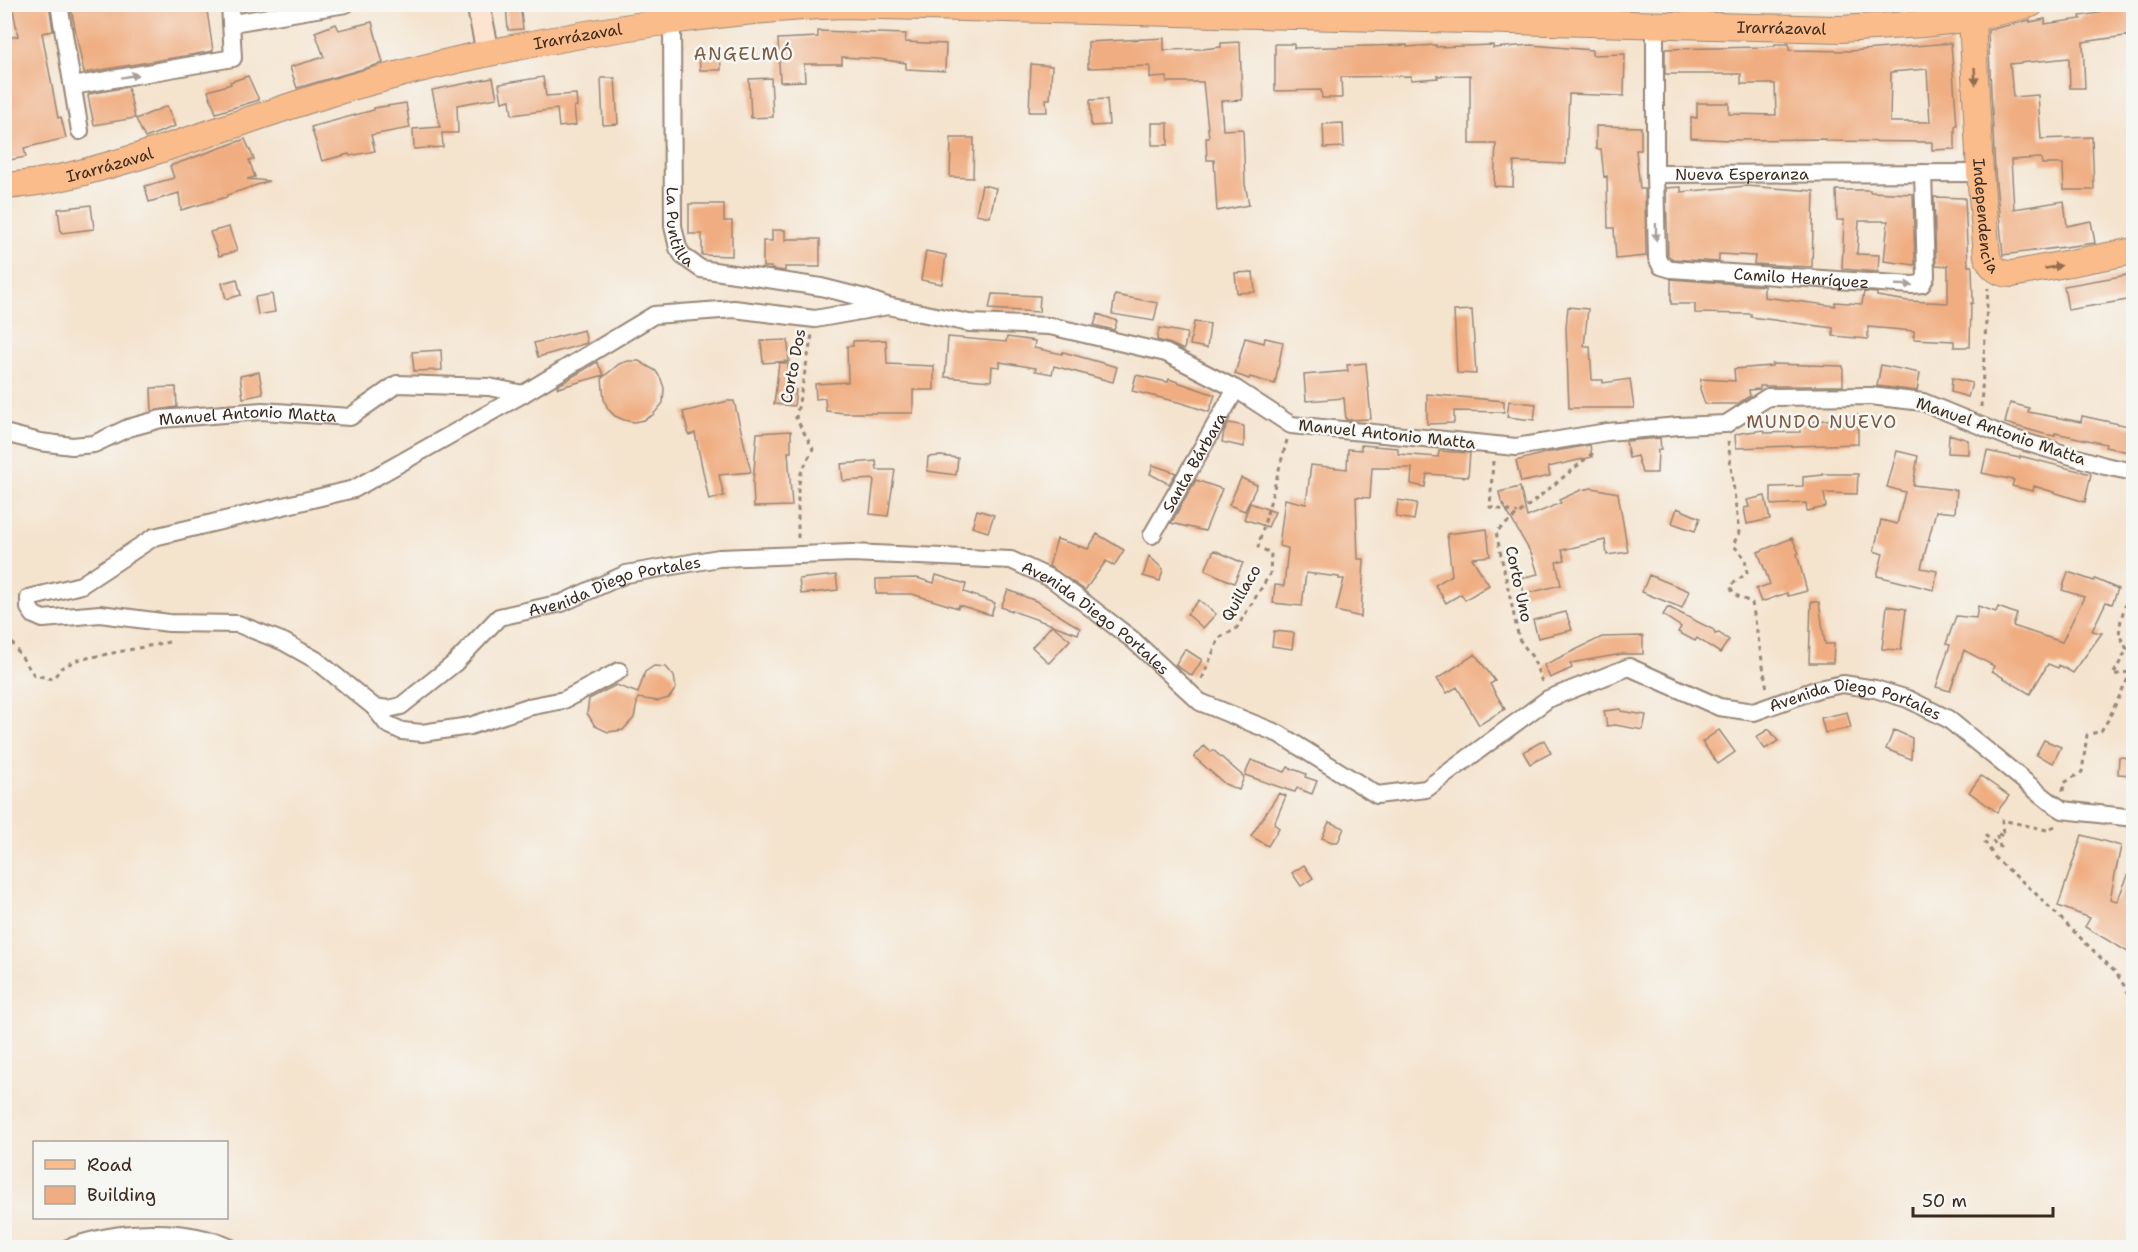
<svg xmlns="http://www.w3.org/2000/svg" width="2138" height="1252" font-family="'Shantell Sans',sans-serif">
<style>
.building{fill:#f0ad81;fill-rule:evenodd}
.lines{fill:none;stroke-linecap:round;stroke-linejoin:round}
.street-casing{stroke:#988676;stroke-width:20}
.secondary-casing{stroke:#988676;stroke-width:26}
.primary-casing{stroke:#988676;stroke-width:28}
.path{stroke:#988676;stroke-width:3;stroke-dasharray:4.5 4.5;stroke-linecap:butt}
.street{stroke:#fff;stroke-width:16}
.secondary{stroke:#fde4d1;stroke-width:22}
.primary{stroke:#fabc8b;stroke-width:26}
.oneway{fill:#a79f9a}
.oneway2{fill:#916c4f}
.labels{text-anchor:middle;dominant-baseline:central;stroke-width:5;stroke-linejoin:round;paint-order:stroke}
.street-label{font-size:16px;fill:#3b2a1e;stroke:#f6f6f2}
.neighbourhood-label{font-size:18px;letter-spacing:1.5px;fill:#7a5841;stroke:#f6f6f2}
</style>
<rect width="100%" height="100%" fill="#f6f6f2"/>
<filter id="ink" filterUnits="userSpaceOnUse"><feTurbulence type="fractalNoise" baseFrequency=".0167" numOctaves="2"/><feDisplacementMap in="SourceGraphic" scale="12" xChannelSelector="R" yChannelSelector="G"/><feConvolveMatrix kernelMatrix="1 2 1 2 8 2 1 2 1" color-interpolation-filters="sRGB"/></filter>
<filter id="wash" filterUnits="userSpaceOnUse"><feTurbulence type="fractalNoise" baseFrequency=".008" numOctaves="4" result="noise"/><feDisplacementMap in="SourceGraphic" scale="24" xChannelSelector="R" yChannelSelector="G"/><feGaussianBlur stdDeviation="1.35" result="paint"/><feColorMatrix in="noise" values="0 0 0 0 0 0 0 0 0 0 0 0 0 0 0 0 0 1.4 0 .05"/><feComposite in="paint" operator="in"/></filter>
<g filter="url(#wash)">
<rect width="100%" height="100%" fill="#f4e3cd"/>
<g id="blocks">
<path class="building" d="M 12,4 L 49,4 L 53,31 L 42,33 L 58,118 L 61,117 L 66,138 L 24,148 L 26,157 L 4,161 L 4,38 L 18,36 Z
M 70,4 L 206,4 L 213,51 L 84,73 Z
M 506,4 L 520,4 L 523,29 L 508,30 Z
M 2097,4 L 2129,4 L 2132,35 L 2083,42 L 2085,88 L 2070,88 L 2069,58 L 2010,64 L 2013,97 L 2038,95 L 2041,139 L 2092,137 L 2094,190 L 2064,190 L 2063,164 L 2042,164 L 2041,158 L 2011,160 L 2014,209 L 2064,201 L 2067,226 L 2091,221 L 2095,243 L 2003,255 L 1995,172 L 1988,30 L 2030,20 L 2030,22 L 2045,19 L 2045,24 L 2081,19 L 2080,16 L 2099,13 Z
M 372,22 L 383,63 L 297,88 L 290,67 L 324,57 L 315,32 L 336,24 L 339,30 Z
M 818,31 L 906,34 L 905,42 L 946,44 L 945,71 L 906,69 L 906,63 L 878,59 L 842,57 L 842,64 L 804,64 L 805,81 L 780,82 L 778,39 L 818,37 Z
M 1164,38 L 1164,50 L 1202,49 L 1221,47 L 1221,43 L 1240,42 L 1242,100 L 1221,101 L 1223,130 L 1243,129 L 1245,184 L 1249,205 L 1217,211 L 1214,160 L 1207,160 L 1206,138 L 1209,138 L 1203,82 L 1167,82 L 1167,77 L 1150,78 L 1150,66 L 1088,68 L 1088,42 Z
M 1951,43 L 1957,126 L 1955,126 L 1955,149 L 1932,150 L 1932,142 L 1826,141 L 1826,139 L 1729,140 L 1691,138 L 1691,117 L 1697,118 L 1697,103 L 1729,103 L 1729,114 L 1776,115 L 1775,84 L 1741,84 L 1741,74 L 1665,74 L 1665,49 L 1761,47 L 1775,46 L 1775,44 L 1789,44 L 1789,50 L 1850,51 ZM 1927,69 L 1930,122 L 1890,122 L 1891,72 Z
M 1275,44 L 1294,44 L 1294,48 L 1407,45 L 1407,47 L 1436,45 L 1436,47 L 1493,45 L 1493,48 L 1531,45 L 1592,50 L 1592,55 L 1625,54 L 1624,96 L 1569,94 L 1566,164 L 1514,162 L 1513,187 L 1494,186 L 1496,144 L 1470,144 L 1470,75 L 1437,76 L 1438,78 L 1411,80 L 1411,76 L 1341,77 L 1342,98 L 1322,98 L 1321,90 L 1275,91 Z
M 720,53 L 721,70 L 700,70 L 699,54 Z
M 1031,64 L 1052,66 L 1050,99 L 1046,99 L 1047,112 L 1029,112 Z
M 248,76 L 259,100 L 216,113 L 208,91 L 231,84 L 230,82 Z
M 543,77 L 546,96 L 576,94 L 577,106 L 574,107 L 576,125 L 559,127 L 557,109 L 512,115 L 510,100 L 502,102 L 499,84 Z
M 493,78 L 497,98 L 457,105 L 458,133 L 442,133 L 443,147 L 414,149 L 413,129 L 440,127 L 432,90 Z
M 601,78 L 615,78 L 618,124 L 603,125 Z
M 771,78 L 773,117 L 751,118 L 749,79 Z
M 128,87 L 135,118 L 94,125 L 88,96 L 89,94 Z
M 1107,99 L 1109,125 L 1091,126 L 1090,100 Z
M 406,103 L 410,128 L 371,135 L 375,151 L 350,156 L 349,154 L 322,161 L 311,127 L 374,110 L 374,108 Z
M 167,106 L 175,126 L 145,138 L 136,119 Z
M 1152,123 L 1168,123 L 1168,145 L 1152,145 Z
M 1343,123 L 1344,147 L 1324,148 L 1323,124 Z
M 1596,126 L 1641,127 L 1641,150 L 1636,150 L 1640,189 L 1645,189 L 1646,256 L 1616,259 L 1614,228 L 1608,228 L 1607,176 L 1604,177 L 1601,149 L 1596,149 Z
M 951,138 L 974,138 L 973,178 L 950,177 Z
M 245,139 L 254,159 L 249,160 L 255,177 L 247,179 L 269,181 L 227,195 L 227,197 L 181,210 L 179,193 L 149,202 L 145,186 L 174,178 L 170,166 Z
M 982,185 L 996,188 L 990,217 L 976,214 Z
M 1746,186 L 1814,191 L 1812,267 L 1754,264 L 1755,256 L 1719,254 L 1719,262 L 1673,259 L 1668,256 L 1666,188 L 1681,187 L 1681,192 Z
M 1836,190 L 1870,190 L 1870,192 L 1913,194 L 1915,265 L 1884,261 L 1888,221 L 1859,221 L 1857,254 L 1879,255 L 1878,272 L 1842,269 L 1844,220 L 1837,220 Z
M 1934,197 L 1965,198 L 1968,266 L 1972,266 L 1973,303 L 1971,303 L 1970,347 L 1954,347 L 1954,341 L 1914,339 L 1914,331 L 1868,327 L 1868,339 L 1833,336 L 1833,328 L 1751,317 L 1751,314 L 1695,313 L 1695,304 L 1671,304 L 1671,279 L 1764,286 L 1764,297 L 1835,306 L 1835,302 L 1862,304 L 1864,292 L 1877,293 L 1877,296 L 1908,301 L 1948,303 L 1948,266 L 1936,265 Z
M 689,204 L 724,204 L 724,221 L 732,221 L 732,256 L 702,255 L 702,234 L 689,234 Z
M 91,205 L 94,229 L 61,233 L 58,209 Z
M 229,227 L 237,251 L 219,256 L 210,232 Z
M 772,230 L 785,230 L 785,241 L 787,239 L 820,239 L 820,267 L 785,267 L 785,271 L 771,269 L 771,267 L 763,267 L 763,241 L 772,241 Z
M 926,251 L 946,255 L 942,284 L 921,280 Z
M 1253,272 L 1255,292 L 1237,293 L 1235,273 Z
M 2133,274 L 2133,299 L 2068,310 L 2064,286 Z
M 237,279 L 241,295 L 226,299 L 222,283 Z
M 272,294 L 275,312 L 258,315 L 255,297 Z
M 992,294 L 1040,296 L 1039,312 L 989,309 Z
M 1115,295 L 1158,303 L 1154,321 L 1112,314 Z
M 1568,307 L 1588,309 L 1584,346 L 1590,346 L 1592,380 L 1603,380 L 1603,383 L 1630,379 L 1634,408 L 1569,408 L 1566,327 Z
M 1472,310 L 1476,374 L 1457,373 L 1454,311 Z
M 1098,314 L 1117,321 L 1114,330 L 1094,325 Z
M 1194,322 L 1210,324 L 1207,348 L 1190,345 Z
M 1159,328 L 1187,333 L 1184,350 L 1171,344 L 1157,340 Z
M 584,330 L 587,343 L 538,357 L 534,343 Z
M 948,337 L 1006,342 L 1007,337 L 1035,341 L 1034,348 L 1062,354 L 1063,352 L 1117,367 L 1113,382 L 1054,366 L 1052,374 L 1035,371 L 1036,368 L 1000,362 L 1000,367 L 992,366 L 991,381 L 945,377 Z
M 1245,338 L 1264,343 L 1265,338 L 1283,342 L 1275,384 L 1250,377 L 1249,379 L 1235,374 Z
M 788,340 L 789,361 L 763,363 L 761,341 Z
M 886,340 L 887,364 L 934,366 L 934,390 L 913,390 L 913,413 L 844,413 L 826,411 L 825,398 L 816,399 L 815,384 L 848,382 L 847,346 L 853,346 L 853,341 Z
M 441,350 L 442,370 L 414,371 L 412,352 Z
M 628,361 L 639,361 L 656,371 L 661,379 L 664,388 L 663,403 L 653,415 L 644,420 L 634,422 L 624,420 L 615,416 L 608,409 L 604,399 L 602,378 L 619,364 Z
M 597,362 L 604,375 L 558,388 L 557,386 Z
M 779,363 L 788,363 L 789,389 L 796,390 L 794,406 L 774,404 Z
M 1366,363 L 1371,419 L 1346,420 L 1344,398 L 1306,401 L 1304,375 L 1348,371 L 1347,365 Z
M 1772,364 L 1843,366 L 1843,386 L 1760,386 L 1760,389 L 1749,390 L 1750,396 L 1737,404 L 1705,404 L 1700,389 L 1701,379 L 1735,381 L 1734,369 L 1772,366 Z
M 1881,365 L 1920,373 L 1917,391 L 1877,386 Z
M 259,372 L 263,394 L 243,398 L 240,376 Z
M 1136,375 L 1168,382 L 1169,379 L 1215,395 L 1209,412 L 1182,403 L 1132,391 Z
M 1952,378 L 1972,383 L 1968,397 L 1951,392 Z
M 176,387 L 177,407 L 152,411 L 151,388 Z
M 1427,394 L 1504,401 L 1504,412 L 1454,411 L 1454,423 L 1427,424 Z
M 728,401 L 734,401 L 751,472 L 719,475 L 724,496 L 709,500 L 695,433 L 689,435 L 683,412 Z
M 1509,401 L 1536,404 L 1534,420 L 1507,417 Z
M 2010,403 L 2029,408 L 2028,412 L 2081,422 L 2082,416 L 2133,427 L 2133,453 L 2105,447 L 2106,444 L 2055,433 L 2055,436 L 2044,434 L 2005,423 Z
M 1858,415 L 1858,444 L 1736,448 L 1735,435 L 1741,433 L 1764,430 L 1765,433 L 1800,432 L 1799,424 Z
M 1229,423 L 1244,426 L 1244,447 L 1222,442 L 1224,431 Z
M 791,431 L 791,452 L 788,452 L 792,506 L 754,507 L 753,483 L 757,433 Z
M 1949,434 L 1968,440 L 1968,454 L 1948,453 Z
M 1660,438 L 1661,450 L 1658,450 L 1657,473 L 1642,473 L 1637,456 L 1629,458 L 1626,441 Z
M 1361,445 L 1398,448 L 1398,454 L 1438,457 L 1439,451 L 1470,453 L 1468,477 L 1427,474 L 1425,487 L 1411,484 L 1412,468 L 1372,468 L 1370,498 L 1356,497 L 1358,559 L 1364,559 L 1361,617 L 1336,611 L 1344,579 L 1339,579 L 1339,577 L 1306,573 L 1302,606 L 1273,603 L 1275,585 L 1284,586 L 1288,548 L 1279,546 L 1285,499 L 1306,504 L 1311,465 L 1347,469 L 1348,449 L 1361,450 Z
M 1590,445 L 1592,457 L 1548,467 L 1550,476 L 1521,482 L 1516,461 L 1545,453 Z
M 1897,451 L 1918,456 L 1913,485 L 1957,490 L 1955,513 L 1936,511 L 1921,568 L 1937,571 L 1934,590 L 1877,576 L 1883,554 L 1874,551 L 1881,520 L 1897,524 L 1905,492 L 1887,487 Z
M 1987,451 L 2020,458 L 2020,456 L 2091,474 L 2085,502 L 2034,486 L 2033,491 L 2012,486 L 2014,480 L 1982,473 Z
M 940,456 L 958,458 L 956,475 L 927,471 L 928,457 Z
M 876,461 L 877,470 L 895,470 L 888,516 L 870,514 L 874,479 L 843,481 L 841,464 Z
M 1153,465 L 1176,473 L 1169,484 L 1150,474 Z
M 1823,474 L 1858,474 L 1857,494 L 1824,493 L 1826,507 L 1807,511 L 1806,503 L 1771,505 L 1771,487 L 1803,486 L 1803,477 L 1823,475 Z
M 1241,478 L 1257,485 L 1245,511 L 1229,505 Z
M 1196,480 L 1222,489 L 1205,531 L 1171,523 Z
M 1520,487 L 1527,517 L 1561,503 L 1559,500 L 1581,490 L 1592,488 L 1618,493 L 1628,552 L 1607,555 L 1605,540 L 1562,550 L 1565,560 L 1556,562 L 1561,585 L 1524,594 L 1521,578 L 1538,574 L 1532,555 L 1501,501 L 1499,492 Z
M 1765,496 L 1770,519 L 1747,524 L 1744,508 L 1749,507 L 1747,500 Z
M 1398,500 L 1417,503 L 1414,520 L 1396,517 Z
M 1250,503 L 1275,512 L 1268,527 L 1244,519 Z
M 1677,508 L 1700,518 L 1695,531 L 1672,523 Z
M 977,510 L 994,515 L 988,532 L 972,527 Z
M 1487,529 L 1490,556 L 1472,558 L 1489,585 L 1465,600 L 1461,594 L 1446,603 L 1435,585 L 1452,575 L 1447,534 Z
M 1097,534 L 1124,550 L 1114,566 L 1106,561 L 1085,590 L 1049,566 L 1057,539 L 1088,549 Z
M 1792,538 L 1799,553 L 1797,554 L 1807,591 L 1788,596 L 1787,593 L 1761,602 L 1756,589 L 1770,584 L 1758,552 Z
M 1214,550 L 1243,563 L 1234,583 L 1205,570 Z
M 1149,556 L 1163,569 L 1160,581 L 1143,576 Z
M 2068,572 L 2094,581 L 2095,579 L 2118,589 L 2112,604 L 2106,602 L 2092,631 L 2102,633 L 2073,673 L 2059,665 L 2058,668 L 2048,664 L 2030,694 L 1992,671 L 1994,666 L 1964,650 L 1950,691 L 1936,687 L 1950,645 L 1946,644 L 1956,616 L 1976,618 L 1978,606 L 1996,612 L 1998,607 L 2017,614 L 2013,626 L 2062,642 L 2084,597 L 2062,590 Z
M 836,575 L 838,590 L 801,594 L 799,579 Z
M 936,575 L 966,584 L 964,592 L 995,603 L 991,615 L 959,605 L 958,608 L 912,594 L 876,594 L 876,579 L 917,578 L 934,583 Z
M 1649,575 L 1689,591 L 1682,608 L 1642,592 Z
M 1008,590 L 1036,601 L 1080,628 L 1078,634 L 1001,607 Z
M 1199,600 L 1216,614 L 1203,628 L 1187,614 Z
M 1811,602 L 1819,602 L 1825,644 L 1834,644 L 1833,663 L 1809,663 Z
M 1887,606 L 1906,609 L 1901,650 L 1882,649 Z
M 1668,607 L 1714,630 L 1715,634 L 1719,633 L 1729,640 L 1720,653 L 1697,638 L 1695,641 L 1678,632 L 1681,627 L 1663,615 Z
M 1566,612 L 1572,630 L 1538,638 L 1533,620 Z
M 1052,625 L 1070,640 L 1049,663 L 1032,647 Z
M 1274,631 L 1294,633 L 1292,649 L 1272,646 Z
M 1643,636 L 1643,654 L 1622,654 L 1570,663 L 1572,668 L 1550,678 L 1544,665 L 1602,637 Z
M 1185,649 L 1202,660 L 1192,676 L 1175,665 Z
M 1475,654 L 1495,681 L 1490,684 L 1505,709 L 1479,725 L 1457,687 L 1447,693 L 1437,679 Z
M 654,666 L 666,667 L 674,676 L 676,688 L 669,698 L 658,701 L 638,698 L 634,718 L 623,730 L 608,732 L 595,726 L 587,713 L 589,699 L 616,685 L 638,693 L 645,672 Z
M 1621,709 L 1621,711 L 1646,715 L 1643,730 L 1615,725 L 1607,726 L 1604,711 Z
M 1847,712 L 1851,728 L 1825,733 L 1821,718 Z
M 1769,729 L 1778,741 L 1765,749 L 1756,737 Z
M 1719,730 L 1735,752 L 1718,764 L 1702,742 Z
M 1894,730 L 1912,738 L 1911,759 L 1886,749 Z
M 1544,740 L 1551,753 L 1530,764 L 1523,752 Z
M 2044,740 L 2061,747 L 2053,763 L 2036,755 Z
M 1204,746 L 1211,752 L 1213,750 L 1244,777 L 1239,790 L 1225,784 L 1194,757 Z
M 2119,757 L 2133,758 L 2133,775 L 2118,774 Z
M 1251,760 L 1285,772 L 1288,767 L 1306,774 L 1305,777 L 1317,781 L 1312,794 L 1297,788 L 1295,792 L 1288,790 L 1245,775 Z
M 1981,776 L 2009,796 L 1997,812 L 1969,792 Z
M 1279,793 L 1286,796 L 1274,824 L 1279,828 L 1268,846 L 1251,836 Z
M 1329,822 L 1344,828 L 1338,842 L 1332,842 L 1322,838 Z
M 2082,835 L 2121,846 L 2110,899 L 2117,901 L 2133,864 L 2133,955 L 2085,927 L 2090,918 L 2058,906 Z
M 1304,865 L 1313,878 L 1301,886 L 1292,873 Z"/>
</g>
</g>
<g filter="url(#ink)">
<use href="#blocks" fill-opacity="0" stroke="#988676" stroke-width="1.5"/>
<g class="lines">
<defs>
<g id="street">
<path d="M 59,4 L 80,131"/>
<path id="s1" d="M 672,21 L 673,226 L 678,248 L 684,257 L 701,269 L 821,287 L 865,298 L 887,306"/>
<path d="M 233,23 L 346,4"/>
<path id="s2" d="M 1655,24 L 1655,174 L 1980,173"/>
<path d="M 73,86 L 233,58 L 230,4"/>
<path id="s3" d="M 1655,174 L 1657,258 L 1661,266 L 1671,269 L 1912,285 L 1922,284 L 1926,276 L 1923,173"/>
<path id="s4" d="M 4,433 L 40,442 L 72,446 L 94,444 L 128,428 L 161,419 L 262,411 L 350,417 L 397,384 L 489,387 L 523,394"/>
<path id="s5" d="M 2134,472 L 2105,466 L 2008,437 L 1923,402 L 1870,396 L 1768,397 L 1726,424 L 1679,426 L 1607,432 L 1516,447 L 1291,425 L 1236,389 L 1166,353 L 1050,326 L 969,323 L 888,306 L 815,319 L 734,309 L 654,315 L 523,394 L 354,489 L 154,537 L 81,585 L 29,598 L 29,608 L 34,615 L 43,619 L 100,614 L 169,623 L 238,624 L 284,642 L 316,660 L 374,707 L 388,709 L 401,706 L 455,663 L 499,617 L 562,603 L 626,574 L 719,558 L 851,553 L 1011,560 L 1052,579 L 1086,604 L 1133,640 L 1200,702 L 1279,734 L 1377,795 L 1426,789 L 1548,699 L 1629,667 L 1719,707 L 1754,712 L 1818,689 L 1843,684 L 1875,689 L 1908,699 L 1948,719 L 2049,801 L 2063,810 L 2134,818"/>
<path id="s6" d="M 1152,535 L 1236,389"/>
<path d="M 374,707 L 387,724 L 402,731 L 422,733 L 470,726 L 528,707 L 564,700 L 619,671"/>
<path d="M 68,1248 C 117,1230 184,1226 231,1248"/>
</g>
<path id="secondary" d="M 478,4 L 488,53"/>
<g id="primary">
<path id="s7" d="M 1972,18 L 1980,173 L 1987,256 C 1992,269 1999,274 2012,274 L 2134,251"/>
<path id="s8" d="M 4,186 C 50,183 93,170 137,157 C 194,139 251,119 309,100 C 427,63 548,38 671,21 C 728,13 784,7 842,5 L 1840,29 L 1923,24 L 1972,18 L 2031,4"/>
</g>
</defs>
<use href="#street" class="street-casing"/>
<use href="#secondary" class="secondary-casing"/>
<use href="#primary" class="primary-casing"/>
<path class="path" d="M 1981,407 L 1988,288
M 1728,441 L 1739,533 L 1733,545 L 1745,558 L 1747,573 L 1730,586 L 1734,594 L 1752,603 L 1767,689
M 1493,461 L 1490,507 L 1518,513
M 798,538 L 798,489 L 801,473 L 813,449 L 796,418 L 812,335
M 2134,577 L 2121,619 L 2119,635 L 2127,649 L 2113,675 L 2134,671
M 4,637 L 12,643 L 34,675 L 53,679 L 61,668 L 77,660 L 169,642
M 1202,679 L 1219,638 L 1236,629 L 1270,574 L 1271,553 L 1258,547 L 1287,440
M 1542,682 L 1533,658 L 1519,639 L 1496,532 L 1593,453
M 2063,791 L 2064,783 L 2082,772 L 2087,735 L 2101,731 L 2108,720 L 2131,672
M 2055,826 L 2047,830 L 2002,820 L 2003,836 L 1996,833 L 2000,847 L 1986,836 L 1984,841 L 1996,859 L 2032,890 L 2117,974 L 2134,1002"/>
<use href="#street" class="street"/>
<use href="#secondary" class="secondary"/>
<use href="#primary" class="primary"/>
</g>
<defs><path id="oneway-solid" d="M-6-.8H1V-3.2L6.5 0L1 3.2V.8H-6Z" transform="scale(1.5)"/></defs>
<g class="oneway">
<use href="#oneway-solid" transform="translate(130 76) rotate(-10)"/>
<use href="#oneway-solid" transform="translate(1656 232) rotate(89)"/>
<use href="#oneway-solid" transform="translate(1904 285) rotate(2)"/>
</g>
<g class="oneway2">
<use href="#oneway-solid" transform="translate(1975 76) rotate(87)"/>
<use href="#oneway-solid" transform="translate(2053 267) rotate(-11)"/>
</g>
</g>
<g class="labels">
<g class="street-label">
<text stroke="none"><textPath href="#s8" startOffset="1800">Irarrázaval</textPath></text>
<text stroke="none"><textPath href="#s8" startOffset="594">Irarrázaval</textPath></text>
<text stroke="none"><textPath href="#s8" startOffset="108">Irarrázaval</textPath></text>
<text stroke="none"><textPath href="#s2" startOffset="237">Nueva Esperanza</textPath></text>
<text stroke="none"><textPath href="#s7" startOffset="198">Independencia</textPath></text>
<text stroke="none"><textPath href="#s1" startOffset="207">La Puntilla</textPath></text>
<text stroke="none"><textPath href="#s3" startOffset="234">Camilo Henríquez</textPath></text>
<text transform="translate(793 366) rotate(-79)">Corto Dos</text>
<text stroke="none"><textPath href="#s4" startOffset="250">Manuel Antonio Matta</textPath></text>
<text transform="translate(2001 431) rotate(19)">Manuel Antonio Matta</text>
<text transform="translate(1387 434) rotate(6)">Manuel Antonio Matta</text>
<text stroke="none"><textPath href="#s6" startOffset="84">Santa Bárbara</textPath></text>
<text transform="translate(1519 584) rotate(78)">Corto Uno</text>
<text stroke="none"><textPath href="#s5" startOffset="2888">Avenida Diego Portales</textPath></text>
<text transform="translate(1241 593) rotate(-60)">Quillaco</text>
<text stroke="none"><textPath href="#s5" startOffset="3392">Avenida Diego Portales</textPath></text>
<text stroke="none"><textPath href="#s5" startOffset="4256">Avenida Diego Portales</textPath></text>
</g>
<g class="neighbourhood-label">
<text x="744" y="54">ANGELMÓ</text>
<text x="1822" y="422">MUNDO NUEVO</text>
</g>
</g>
<rect width="2138" height="1252" fill="none" stroke="#f6f6f2" stroke-width="24"/>
<rect x="33" y="1141" width="195" height="78" fill="#f6f6f2" stroke="#aba49d" stroke-width="1.5"/>
<rect x="45" y="1160" width="30" height="9" fill="#fabc8b" stroke="#aba49d" stroke-width="1.5"/>
<text x="87" y="1171" font-size="18" fill="#3b2a1e">Road</text>
<rect x="45" y="1186" width="30" height="18" fill="#f0ad81" stroke="#aba49d" stroke-width="1.5"/>
<text x="87" y="1201" font-size="18" fill="#3b2a1e">Building</text>
<path d="M1913 1207v9h140v-9" fill="none" stroke="#3b2a1e" stroke-width="3"/>
<text x="1922" y="1207" font-size="18" fill="#3b2a1e" stroke="#f6f6f2" stroke-width="4.5" paint-order="stroke">50 m</text>
</svg>
